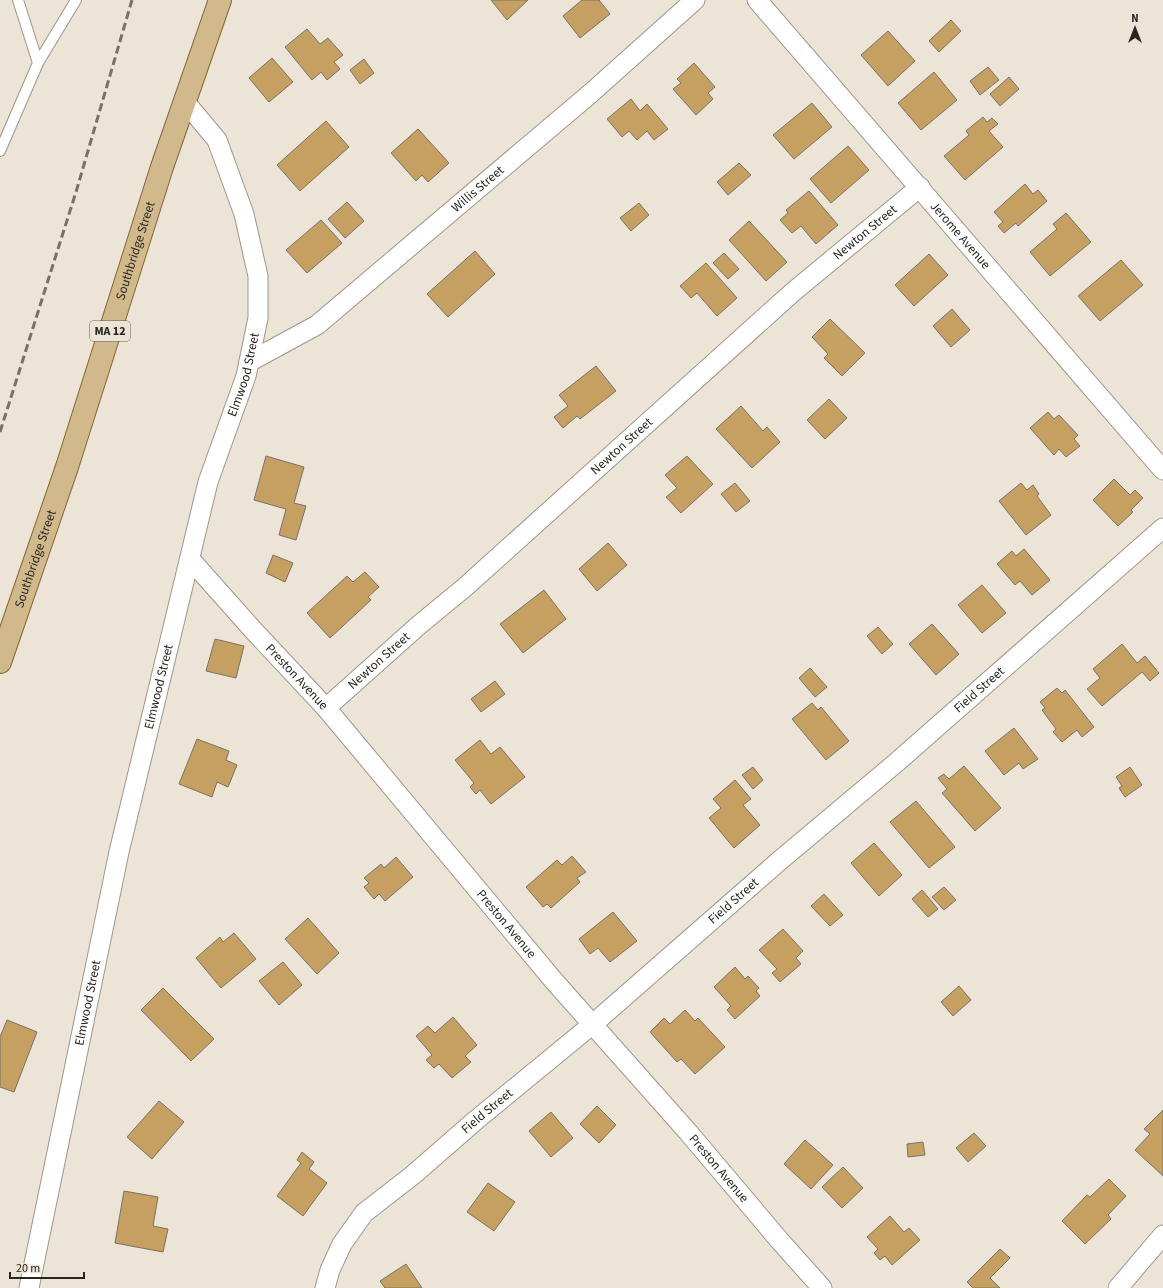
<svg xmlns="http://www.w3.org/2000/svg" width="1163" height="1288" font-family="'Source Sans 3',sans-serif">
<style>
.building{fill:#c5a060;stroke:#7a7266}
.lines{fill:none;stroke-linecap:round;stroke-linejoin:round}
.service-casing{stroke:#9e968a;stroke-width:12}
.minor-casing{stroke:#9e968a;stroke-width:21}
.primary-casing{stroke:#836734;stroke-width:24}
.service{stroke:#fff;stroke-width:10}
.minor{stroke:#fff;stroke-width:19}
.primary{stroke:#d1b98c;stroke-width:22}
.rail{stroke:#777269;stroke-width:3;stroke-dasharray:8 4;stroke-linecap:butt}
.labels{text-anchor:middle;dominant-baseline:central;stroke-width:3.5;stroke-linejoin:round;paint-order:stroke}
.shield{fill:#ece4d6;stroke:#645f57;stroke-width:1}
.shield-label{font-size:12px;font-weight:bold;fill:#292621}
.street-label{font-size:13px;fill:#292621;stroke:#ece4d6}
</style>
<rect width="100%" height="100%" fill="#ece4d6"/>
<path class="building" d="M 491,0 L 528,0 L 507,20 Z
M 582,0 L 599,0 L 610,14 L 580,38 L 563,16 Z
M 951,20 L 961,31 L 939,52 L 929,41 Z
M 307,29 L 320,44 L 328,38 L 343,55 L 334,62 L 340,69 L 327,80 L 321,72 L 312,80 L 285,47 Z
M 888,31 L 915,61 L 888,86 L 861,55 Z
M 272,58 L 293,82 L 269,102 L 249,78 Z
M 364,59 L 374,73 L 360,84 L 350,70 Z
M 694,63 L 715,87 L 708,93 L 713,99 L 696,115 L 673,89 L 681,83 L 677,79 Z
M 988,67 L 999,80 L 980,95 L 970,81 Z
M 934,72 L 957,100 L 921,130 L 898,103 Z
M 1009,77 L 1019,89 L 1000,106 L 990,94 Z
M 631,99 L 640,111 L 647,104 L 668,129 L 654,140 L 647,131 L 637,140 L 629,131 L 622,137 L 607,119 Z
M 812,103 L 832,127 L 794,159 L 773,135 Z
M 983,117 L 987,122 L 992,118 L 998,124 L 989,131 L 1003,147 L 965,180 L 944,156 L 969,135 L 966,131 Z
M 326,121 L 349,147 L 300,191 L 277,165 Z
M 418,129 L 449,163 L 428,182 L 422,175 L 416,181 L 391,153 Z
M 848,146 L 869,170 L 831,203 L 810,179 Z
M 739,163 L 751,175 L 728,195 L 717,182 Z
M 1025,184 L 1033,194 L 1038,190 L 1047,201 L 1018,226 L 1016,223 L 1004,233 L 998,226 L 1003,222 L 994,212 Z
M 809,191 L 838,225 L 816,244 L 801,226 L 792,233 L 780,220 L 788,213 L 786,210 Z
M 347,202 L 364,221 L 345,238 L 328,219 Z
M 639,203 L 649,215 L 631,231 L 620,218 Z
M 1066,213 L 1091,242 L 1050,276 L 1030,252 L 1057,229 L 1053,224 Z
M 321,220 L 342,243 L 307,273 L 286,250 Z
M 749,221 L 787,262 L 766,281 L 729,240 Z
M 475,251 L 495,274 L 448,317 L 427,294 Z
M 724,253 L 739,269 L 728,279 L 713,263 Z
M 929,254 L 948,275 L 914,306 L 895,285 Z
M 1121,260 L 1143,285 L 1100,321 L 1078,296 Z
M 706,263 L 737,298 L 717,316 L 697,293 L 691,298 L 680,286 Z
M 952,309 L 970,330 L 951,347 L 933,326 Z
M 830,319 L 865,353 L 842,376 L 824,358 L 828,354 L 812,337 Z
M 596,366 L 616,391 L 580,419 L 577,416 L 563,428 L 554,417 L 568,406 L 559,395 Z
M 829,399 L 847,418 L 825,439 L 807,420 Z
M 741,406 L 763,431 L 767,427 L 780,442 L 752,468 L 716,429 Z
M 1048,412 L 1054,419 L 1059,415 L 1078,435 L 1074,439 L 1080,446 L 1066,457 L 1059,449 L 1054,455 L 1030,428 Z
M 266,456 L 304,467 L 294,503 L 306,506 L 296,540 L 279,535 L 286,509 L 254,500 Z
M 687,456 L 713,484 L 681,513 L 666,497 L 677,488 L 665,475 Z
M 1114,479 L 1130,495 L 1135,490 L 1143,498 L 1131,510 L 1133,512 L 1118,526 L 1093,500 Z
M 735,483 L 750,501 L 736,512 L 721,494 Z
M 1021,483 L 1027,490 L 1033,485 L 1039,494 L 1037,496 L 1051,515 L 1026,535 L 999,501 Z
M 608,543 L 627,565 L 597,591 L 579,569 Z
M 1024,549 L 1050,580 L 1032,595 L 1020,581 L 1015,585 L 997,564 L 1012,551 L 1016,556 Z
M 273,555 L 293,563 L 285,582 L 266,573 Z
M 365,572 L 379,587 L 368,597 L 371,600 L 330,638 L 307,613 L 347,576 L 353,582 Z
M 982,585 L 1006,613 L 982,633 L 958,605 Z
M 544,590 L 566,619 L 523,653 L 500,624 Z
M 932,624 L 959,654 L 936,675 L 909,644 Z
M 878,627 L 893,644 L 882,654 L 867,636 Z
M 215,639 L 244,646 L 236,678 L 206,671 Z
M 1122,644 L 1137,663 L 1145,656 L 1159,673 L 1150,681 L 1142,672 L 1102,706 L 1087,689 L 1100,678 L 1093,669 Z
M 810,668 L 827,687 L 815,697 L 799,678 Z
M 495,681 L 505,694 L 481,712 L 471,699 Z
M 1057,688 L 1062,693 L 1065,690 L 1094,727 L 1082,737 L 1077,730 L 1062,742 L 1053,732 L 1056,729 L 1042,710 L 1045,708 L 1040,702 Z
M 812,703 L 818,710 L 821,707 L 849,741 L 826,760 L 792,719 Z
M 1014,728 L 1038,759 L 1023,769 L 1019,763 L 1004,775 L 985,751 Z
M 197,739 L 229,751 L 226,760 L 237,765 L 228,787 L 217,782 L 212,797 L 179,784 Z
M 480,740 L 491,754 L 500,747 L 525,777 L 491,804 L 480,790 L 476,794 L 470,787 L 474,783 L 455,760 Z
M 964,766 L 1001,808 L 975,831 L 942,793 L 947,789 L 938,778 L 944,774 L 949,779 Z
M 753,767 L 763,780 L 753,789 L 742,775 Z
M 1130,767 L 1142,785 L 1125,797 L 1119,788 L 1122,786 L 1116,777 Z
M 735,780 L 751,799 L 743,805 L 760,825 L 734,848 L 709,818 L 721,808 L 713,799 Z
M 916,801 L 955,847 L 929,868 L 890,822 Z
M 874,843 L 902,875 L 879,896 L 851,863 Z
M 572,856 L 586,872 L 577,878 L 580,882 L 551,908 L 547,904 L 543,907 L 526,887 L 557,860 L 562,865 Z
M 396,857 L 413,877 L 385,901 L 379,894 L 374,899 L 364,887 L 369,883 L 364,878 L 381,864 L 384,868 Z
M 944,887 L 956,900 L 944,910 L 932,897 Z
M 922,890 L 938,909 L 928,917 L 912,899 Z
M 824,894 L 843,915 L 830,926 L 811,906 Z
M 613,912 L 637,941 L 610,962 L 598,948 L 590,954 L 579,939 Z
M 308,918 L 339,953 L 317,974 L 285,939 Z
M 783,929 L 803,951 L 796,958 L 801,964 L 780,982 L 772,973 L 777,969 L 759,950 Z
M 234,933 L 256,959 L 221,988 L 196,958 L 220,937 L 223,942 Z
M 283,962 L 302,985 L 279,1005 L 259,981 Z
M 735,967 L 745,979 L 748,976 L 759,988 L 756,991 L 760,996 L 735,1019 L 727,1010 L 731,1006 L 714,987 Z
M 959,986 L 971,1000 L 953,1016 L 941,1002 Z
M 163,988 L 214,1039 L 191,1061 L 141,1010 Z
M 685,1010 L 695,1021 L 698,1018 L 725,1047 L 695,1074 L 681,1059 L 677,1062 L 650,1032 L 664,1018 L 670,1024 Z
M 453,1017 L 477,1045 L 465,1056 L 471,1062 L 452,1078 L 439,1064 L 434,1068 L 426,1060 L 432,1055 L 416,1036 L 428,1026 L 435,1033 Z
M 7,1020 L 37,1032 L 14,1092 L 0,1087 L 0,1037 Z
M 159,1101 L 184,1122 L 152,1159 L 127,1137 Z
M 597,1106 L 616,1125 L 599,1143 L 580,1124 Z
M 1163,1110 L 1163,1176 L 1135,1150 L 1150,1134 L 1144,1129 Z
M 551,1112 L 573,1138 L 551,1157 L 529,1131 Z
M 974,1133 L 986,1146 L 968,1162 L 956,1148 Z
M 805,1140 L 833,1165 L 811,1189 L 784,1164 Z
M 923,1142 L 925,1155 L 908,1157 L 907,1144 Z
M 302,1152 L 314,1162 L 309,1169 L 327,1183 L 303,1216 L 277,1196 L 301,1163 L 297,1160 Z
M 843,1167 L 863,1188 L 842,1208 L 822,1187 Z
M 1109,1179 L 1126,1196 L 1108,1215 L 1111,1219 L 1085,1244 L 1062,1221 L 1087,1195 L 1090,1197 Z
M 488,1183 L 515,1202 L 494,1231 L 467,1212 Z
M 124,1191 L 158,1197 L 153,1226 L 168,1229 L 163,1252 L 115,1243 Z
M 890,1216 L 904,1232 L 909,1228 L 920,1240 L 892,1265 L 885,1256 L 880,1260 L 874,1253 L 878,1249 L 867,1237 Z
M 1000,1249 L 1010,1258 L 990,1278 L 1000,1288 L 973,1288 L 967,1282 Z
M 406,1264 L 422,1288 L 385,1288 L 380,1281 Z"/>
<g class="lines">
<defs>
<path id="service" d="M 18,0 L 38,63
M 0,151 L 38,63 L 76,0"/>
<g id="minor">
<path id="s1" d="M 757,0 L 1163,470"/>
<path id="s2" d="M 249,362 L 317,325 L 591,93 L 695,0"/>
<path id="s3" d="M 190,559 L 254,631 L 326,708 L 554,981 L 688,1132 L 780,1241 L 822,1288"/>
<path id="s4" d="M 326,708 L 419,625 L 464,588 L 793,292 L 920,187"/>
<path id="s5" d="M 29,1288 L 119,852 L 208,482 L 246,376 L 258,318 L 258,276 L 244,214 L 217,140 L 186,103"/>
<path id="s6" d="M 325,1288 L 330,1270 L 342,1244 L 364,1213 L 413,1175 L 476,1120 L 593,1024 L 778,862 L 897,762 L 1163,528"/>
<path d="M 1118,1288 L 1163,1235"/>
</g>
<g id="primary">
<path id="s7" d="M 0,662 L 67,467 L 162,167 L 220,0"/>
</g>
</defs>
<use href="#service" class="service-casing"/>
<use href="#minor" class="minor-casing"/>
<use href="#primary" class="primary-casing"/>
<use href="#service" class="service"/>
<use href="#minor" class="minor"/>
<use href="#primary" class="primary"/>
<path class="rail" d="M 0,432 L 76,192 L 132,0"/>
</g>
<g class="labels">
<rect class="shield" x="90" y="321" width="40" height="20" rx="3"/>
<g class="shield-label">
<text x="110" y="331">MA 12</text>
</g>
<g class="street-label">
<text stroke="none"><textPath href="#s2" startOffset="288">Willis Street</textPath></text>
<text stroke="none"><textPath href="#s4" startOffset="719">Newton Street</textPath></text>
<text stroke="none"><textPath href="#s1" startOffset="311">Jerome Avenue</textPath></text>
<text stroke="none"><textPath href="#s7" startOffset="433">Southbridge Street</textPath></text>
<text stroke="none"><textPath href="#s5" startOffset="939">Elmwood Street</textPath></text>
<text stroke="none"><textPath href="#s4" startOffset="395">Newton Street</textPath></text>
<text stroke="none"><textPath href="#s7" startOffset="109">Southbridge Street</textPath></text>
<text stroke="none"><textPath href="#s4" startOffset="71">Newton Street</textPath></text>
<text stroke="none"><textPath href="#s3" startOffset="159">Preston Avenue</textPath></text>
<text stroke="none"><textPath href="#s5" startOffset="615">Elmwood Street</textPath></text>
<text stroke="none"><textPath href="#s6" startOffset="893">Field Street</textPath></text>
<text stroke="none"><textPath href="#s6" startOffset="569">Field Street</textPath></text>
<text stroke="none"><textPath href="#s3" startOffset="483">Preston Avenue</textPath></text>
<text stroke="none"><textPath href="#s5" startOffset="291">Elmwood Street</textPath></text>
<text stroke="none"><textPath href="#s6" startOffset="245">Field Street</textPath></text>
<text stroke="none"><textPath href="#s3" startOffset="807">Preston Avenue</textPath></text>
</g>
</g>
<g transform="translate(1135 28)" stroke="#ece4d6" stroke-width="3" paint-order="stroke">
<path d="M0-3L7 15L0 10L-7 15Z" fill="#292621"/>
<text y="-6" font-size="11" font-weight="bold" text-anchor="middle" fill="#292621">N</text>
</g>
<path d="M10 1272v6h74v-6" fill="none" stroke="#292621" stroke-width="2"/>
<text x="16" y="1272" font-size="12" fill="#292621" stroke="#ece4d6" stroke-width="3" paint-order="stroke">20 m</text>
</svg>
